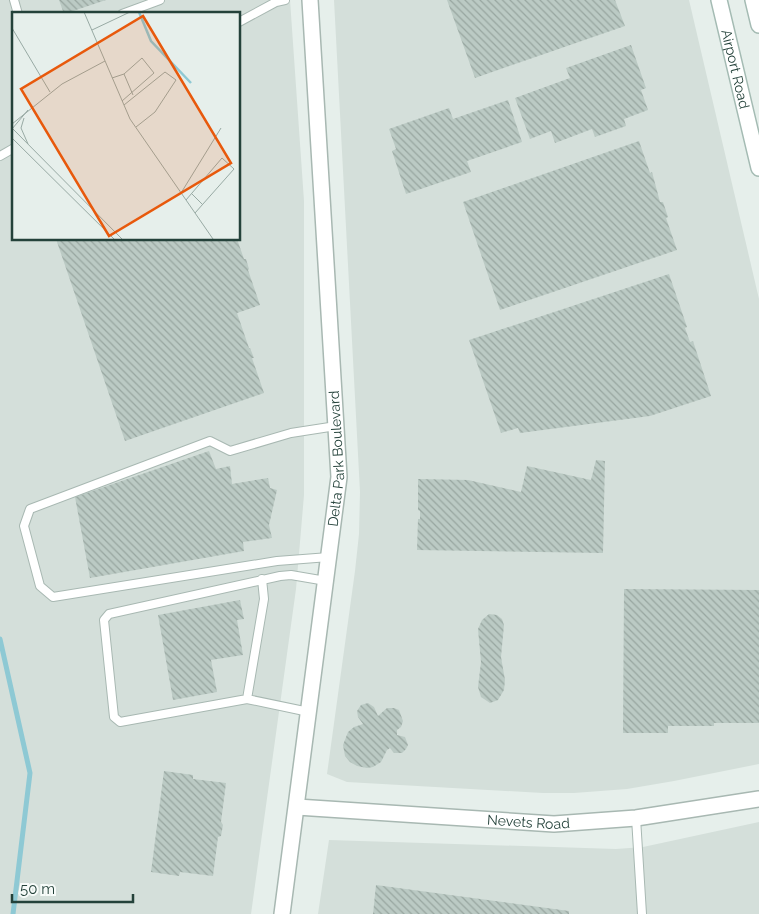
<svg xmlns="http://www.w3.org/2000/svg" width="759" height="914" font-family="Raleway,sans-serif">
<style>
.built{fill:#d4dfda;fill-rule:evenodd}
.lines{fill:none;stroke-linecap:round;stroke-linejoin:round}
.stream{stroke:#8ec9d4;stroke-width:5}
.building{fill:url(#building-back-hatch)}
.service-casing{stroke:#a8b8b2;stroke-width:10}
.minor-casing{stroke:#a8b8b2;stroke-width:18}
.secondary-casing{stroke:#a4bbb3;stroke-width:18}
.service{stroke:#fff;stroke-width:8}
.minor{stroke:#fff;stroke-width:15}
.secondary{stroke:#fff;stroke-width:15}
.labels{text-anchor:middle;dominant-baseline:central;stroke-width:4;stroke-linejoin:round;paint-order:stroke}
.street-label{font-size:14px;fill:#24423a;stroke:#f7fbf9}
.inset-river{fill:none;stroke:#8ec9d4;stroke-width:2.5}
.inset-road{fill:none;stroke:#98aaa4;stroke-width:1}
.view{fill:#e8590c;fill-opacity:0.15;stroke:#e8590c;stroke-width:2.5}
.inset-edge{fill:none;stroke:#24423a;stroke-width:2.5}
</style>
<defs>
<pattern id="building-back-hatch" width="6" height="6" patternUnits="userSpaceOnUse" patternTransform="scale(1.25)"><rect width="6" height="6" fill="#bbcac4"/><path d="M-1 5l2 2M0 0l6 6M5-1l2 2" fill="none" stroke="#98a6a0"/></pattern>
</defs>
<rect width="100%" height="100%" fill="#e6efeb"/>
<path class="built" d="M 0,0 L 290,0 L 304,201 L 304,495 L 296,589 L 251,914 L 0,914 ZM 14,14 L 239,14 L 239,239 L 14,239 Z
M 334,0 L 689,0 L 759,299 L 759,764 L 674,781 L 627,789 L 574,793 L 543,793 L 347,782 L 327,774 L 355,571 L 359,534 L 360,492 Z
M 759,822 L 759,914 L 318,914 L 329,840 L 616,849 L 643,847 Z"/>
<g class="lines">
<path class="stream" d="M 0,639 L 30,773 L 13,914"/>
</g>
<path class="building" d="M 59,0 L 106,0 L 64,14 Z
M 447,0 L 615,0 L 625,26 L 475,78 Z
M 631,45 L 646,88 L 641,90 L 648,110 L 624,119 L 626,126 L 595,137 L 592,129 L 555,143 L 551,131 L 530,139 L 515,98 L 570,78 L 566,68 Z
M 508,100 L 522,142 L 467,161 L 471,172 L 406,194 L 392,151 L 396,149 L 389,129 L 449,108 L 453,119 Z
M 639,141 L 650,173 L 652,172 L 660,202 L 663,202 L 668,217 L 666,218 L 677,250 L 500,310 L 463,202 Z
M 56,239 L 237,239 L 244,259 L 246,259 L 249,269 L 248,270 L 260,305 L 237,313 L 249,348 L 250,348 L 254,358 L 252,358 L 264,393 L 125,441 Z
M 669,274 L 687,327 L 685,328 L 690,342 L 693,341 L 711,396 L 650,416 L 520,433 L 518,428 L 501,433 L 469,340 Z
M 209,451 L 216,469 L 230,466 L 232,484 L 268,478 L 270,488 L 277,490 L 269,525 L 272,538 L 243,542 L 244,551 L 90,578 L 75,497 Z
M 596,460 L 605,461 L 603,553 L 417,550 L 418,519 L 420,519 L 420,511 L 418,510 L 418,479 L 468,480 L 521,492 L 527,466 L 591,480 Z
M 624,589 L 759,590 L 759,723 L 714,723 L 714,726 L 668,726 L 668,733 L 623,733 Z
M 240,600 L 244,619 L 237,620 L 243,655 L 211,660 L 217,692 L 173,700 L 158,615 Z
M 489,614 L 497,615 L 502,619 L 504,625 L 501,657 L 505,680 L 504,690 L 498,700 L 490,703 L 481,697 L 478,687 L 481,662 L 478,629 L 482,620 Z
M 368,703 L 374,707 L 378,716 L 387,708 L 394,708 L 399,710 L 403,721 L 401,727 L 397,730 L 397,735 L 405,737 L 408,745 L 406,749 L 402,753 L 394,753 L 390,748 L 387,750 L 381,762 L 373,767 L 367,768 L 357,766 L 350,762 L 345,756 L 343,745 L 348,732 L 354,727 L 363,724 L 358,717 L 357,711 L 361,705 Z
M 164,771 L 193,775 L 193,779 L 226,783 L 221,822 L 223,825 L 221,836 L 218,837 L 213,876 L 180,872 L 179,876 L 151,872 Z
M 376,885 L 569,911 L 569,914 L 373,914 Z"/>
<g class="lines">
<defs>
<path id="service" d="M 14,0 L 18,14
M 122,14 L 160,0
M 239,22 L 276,2 L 285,0
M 0,156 L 14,148
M 329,557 L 277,561 L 53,597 L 40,586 L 24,526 L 30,509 L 210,441 L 230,451 L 291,433 L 336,426
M 247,699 L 264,599 L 262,579
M 309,712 L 247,699 L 120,722 L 114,717 L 104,620 L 109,614 L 280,576 L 291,575 L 326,581
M 636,818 L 642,914"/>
<g id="minor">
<path id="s1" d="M 297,807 L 554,824 L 636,818 L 759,799"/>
<path id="s2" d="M 282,914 L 339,477 L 310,0"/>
</g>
<g id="secondary">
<path id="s3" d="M 719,0 L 759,168"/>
<path d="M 753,0 L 759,25"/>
</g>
</defs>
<use href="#service" class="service-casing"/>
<use href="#minor" class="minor-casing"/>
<use href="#secondary" class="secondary-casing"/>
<use href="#service" class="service"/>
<use href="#minor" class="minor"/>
<use href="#secondary" class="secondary"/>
</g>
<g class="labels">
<g class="street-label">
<text stroke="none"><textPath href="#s3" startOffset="71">Airport Road</textPath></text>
<text stroke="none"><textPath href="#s2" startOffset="459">Delta Park Boulevard</textPath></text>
<text stroke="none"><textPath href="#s1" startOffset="232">Nevets Road</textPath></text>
</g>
</g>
<g transform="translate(12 12)">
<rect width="228" height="228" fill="#e6efeb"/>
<path class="inset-river" d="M 127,0 L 139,29 L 179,71"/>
<path class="inset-road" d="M 72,0 L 118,107 L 201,227M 0,16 L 38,80M 80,18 L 118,0M 112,62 L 121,83M 100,66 L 112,62 L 130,46 L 142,61 L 110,89M 112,93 L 153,60 L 164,68 L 143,100 L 124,115M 12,106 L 9,116 L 16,132M 0,112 L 50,72 L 93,49M 0,116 L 110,227M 0,117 L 16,98M 0,126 L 102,227M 169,181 L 209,116M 180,182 L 191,193M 174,188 L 210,146 L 222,157 L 183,201"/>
<path class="view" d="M 131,4 L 219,151 L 97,224 L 9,77 Z"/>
<rect width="228" height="228" class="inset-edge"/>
</g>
<path d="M12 894v8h121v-8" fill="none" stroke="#24423a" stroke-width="2.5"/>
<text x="20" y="894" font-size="15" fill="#24423a" stroke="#f7fbf9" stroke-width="4" paint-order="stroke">50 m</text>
</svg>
